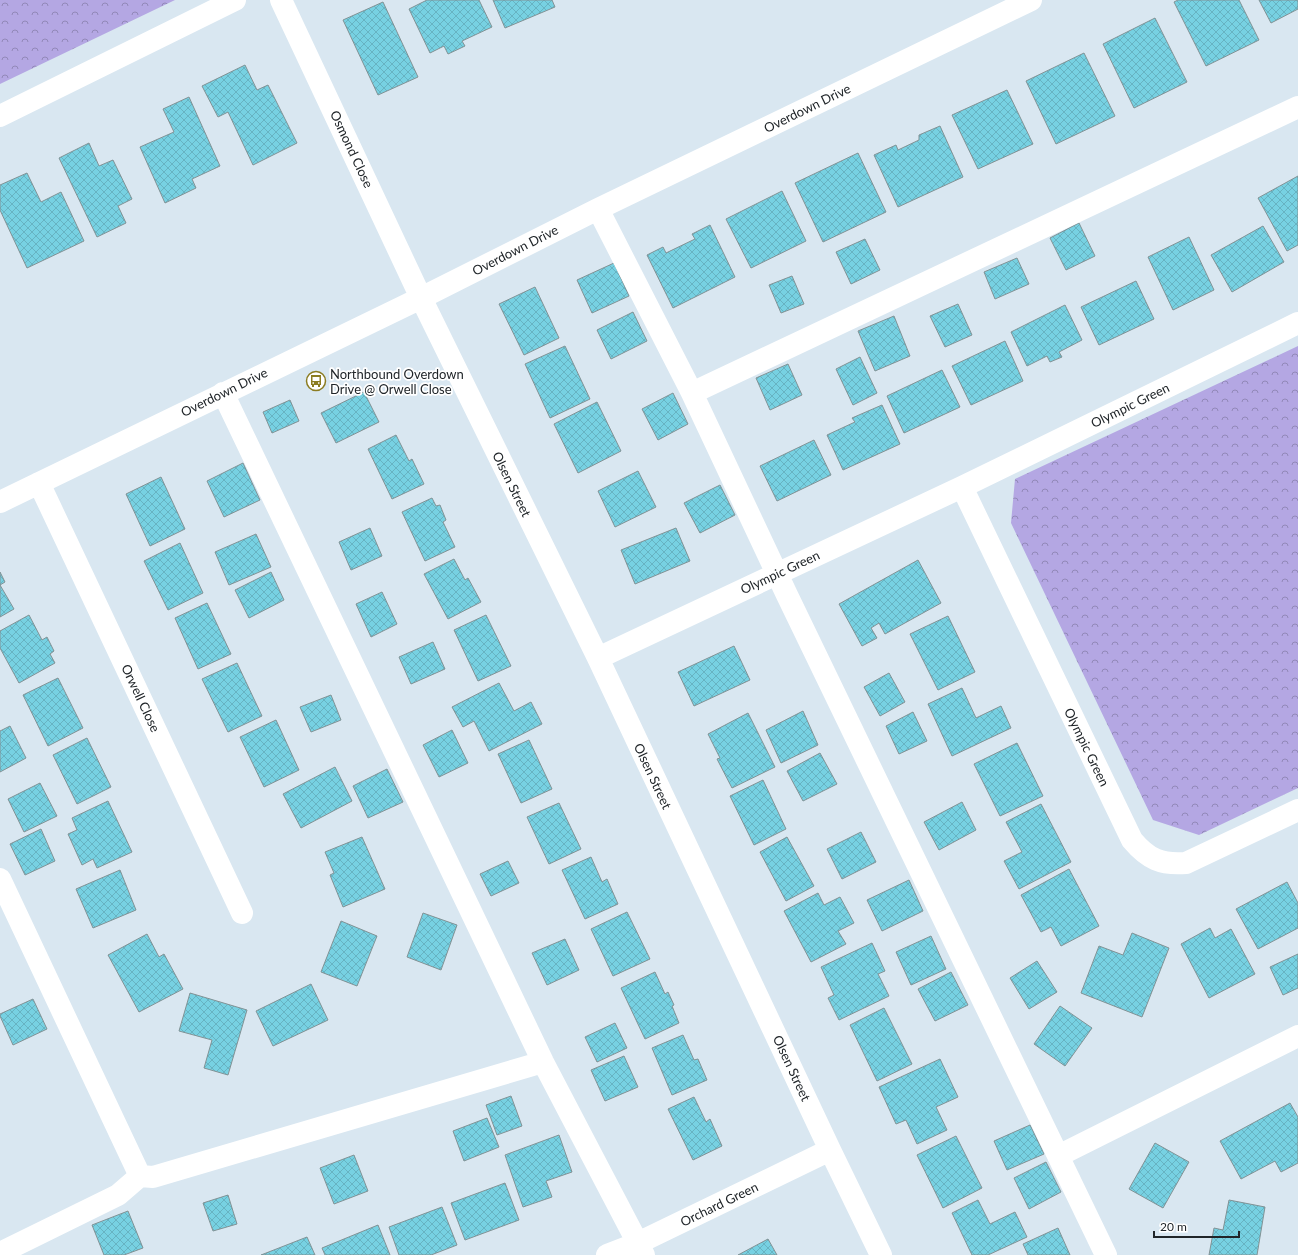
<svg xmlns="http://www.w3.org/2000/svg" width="1298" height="1255" font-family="Lato,sans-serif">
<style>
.park{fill:url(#park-crowns)}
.building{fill:url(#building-cross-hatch);stroke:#819295}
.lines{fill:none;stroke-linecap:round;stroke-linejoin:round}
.minor{stroke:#fff;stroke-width:22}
.labels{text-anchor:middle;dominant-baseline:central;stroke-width:3.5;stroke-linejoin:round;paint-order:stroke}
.street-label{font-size:13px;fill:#202529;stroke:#fff}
.poi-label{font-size:13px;fill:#202529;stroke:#fff;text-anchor:start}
</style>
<defs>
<pattern id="park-crowns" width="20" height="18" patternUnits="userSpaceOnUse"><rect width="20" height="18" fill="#b4a7e3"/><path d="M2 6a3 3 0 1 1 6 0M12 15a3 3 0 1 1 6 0" fill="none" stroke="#9288b8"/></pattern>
<pattern id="building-cross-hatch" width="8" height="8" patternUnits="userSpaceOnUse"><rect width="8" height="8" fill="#77d1e2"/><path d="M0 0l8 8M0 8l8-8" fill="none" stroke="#67b3c2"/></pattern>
</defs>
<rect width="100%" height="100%" fill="#d9e7f1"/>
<path class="park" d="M 0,0 L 175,0 L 0,84 Z
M 1298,346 L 1298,788 L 1199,835 L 1153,820 L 1011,523 L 1015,479 Z"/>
<path class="building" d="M 427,0 L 479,0 L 492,27 L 462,41 L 465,46 L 448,54 L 444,46 L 430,53 L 409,9 Z
M 493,0 L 552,0 L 555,7 L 505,28 Z
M 1178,0 L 1239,0 L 1259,40 L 1206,66 L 1174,2 Z
M 1259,0 L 1298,0 L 1298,9 L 1271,23 Z
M 383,2 L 418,77 L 378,95 L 343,20 Z
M 1155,18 L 1187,82 L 1134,108 L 1103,44 Z
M 1084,53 L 1115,116 L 1056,144 L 1026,81 Z
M 245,65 L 257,90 L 268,85 L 297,143 L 253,165 L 228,112 L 218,117 L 202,86 Z
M 1007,90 L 1033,144 L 978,169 L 952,115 Z
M 189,97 L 220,166 L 192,179 L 196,188 L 165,203 L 140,147 L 174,132 L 163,109 Z
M 940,126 L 963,177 L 898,207 L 874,155 L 896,145 L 898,150 L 919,140 L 919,135 Z
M 89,143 L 99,166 L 113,160 L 132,199 L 118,206 L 126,223 L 97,237 L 59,158 Z
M 858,153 L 886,212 L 823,242 L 795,183 Z
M 27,173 L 41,202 L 61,192 L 84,241 L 27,268 L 0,210 L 0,185 Z
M 1298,176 L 1298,245 L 1287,251 L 1258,198 Z
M 782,191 L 806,241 L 751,268 L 726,219 Z
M 1079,223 L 1095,256 L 1066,270 L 1050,238 Z
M 710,225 L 735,277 L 673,308 L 647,255 L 663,247 L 666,253 L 695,239 L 692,234 Z
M 1263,226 L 1284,262 L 1232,292 L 1211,255 Z
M 1189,237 L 1214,290 L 1173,310 L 1148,257 Z
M 865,239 L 880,270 L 851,284 L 836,252 Z
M 1017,258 L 1029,284 L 995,299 L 984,272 Z
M 614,263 L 629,296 L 592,313 L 577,280 Z
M 792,276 L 804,304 L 781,313 L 769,285 Z
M 1136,281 L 1154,319 L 1099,345 L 1081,307 Z
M 535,287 L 559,338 L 524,355 L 499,304 Z
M 958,304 L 972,335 L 945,347 L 930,316 Z
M 1065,305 L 1082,340 L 1059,352 L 1062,357 L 1050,362 L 1047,356 L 1027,366 L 1011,332 Z
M 633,312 L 647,341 L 611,359 L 597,330 Z
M 894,316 L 910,356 L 875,371 L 858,331 Z
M 1005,341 L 1023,381 L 971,405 L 952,366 Z
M 565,346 L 590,399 L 550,418 L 525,364 Z
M 860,357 L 877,393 L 853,405 L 836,369 Z
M 788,364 L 802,395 L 770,410 L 756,378 Z
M 942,370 L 960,407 L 904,433 L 887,396 Z
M 364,392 L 379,422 L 336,443 L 321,413 Z
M 673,393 L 688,424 L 658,440 L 642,409 Z
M 290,400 L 299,421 L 272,433 L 263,412 Z
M 597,402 L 621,451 L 578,473 L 554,424 Z
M 882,405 L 900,444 L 843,470 L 827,435 L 855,422 L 852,418 Z
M 396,435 L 409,461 L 412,459 L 424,484 L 392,499 L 368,449 Z
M 814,440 L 831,475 L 777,501 L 760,466 Z
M 243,463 L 260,500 L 224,517 L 207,481 Z
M 638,471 L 656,507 L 615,527 L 598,491 Z
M 161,477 L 185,529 L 150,546 L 126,494 Z
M 720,485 L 735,515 L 700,533 L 684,503 Z
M 432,498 L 436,506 L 440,505 L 446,520 L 443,522 L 455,547 L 425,561 L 402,512 Z
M 370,528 L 382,556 L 351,570 L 339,542 Z
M 676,528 L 690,561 L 635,584 L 621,550 Z
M 256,534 L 271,567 L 229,585 L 215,552 Z
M 180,543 L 203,593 L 168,610 L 144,561 Z
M 454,559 L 465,580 L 468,578 L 481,602 L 448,619 L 424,574 Z
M 918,560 L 941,603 L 885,634 L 879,623 L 871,628 L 877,638 L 862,646 L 839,604 Z
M 0,572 L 5,582 L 0,585 Z
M 271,572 L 284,600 L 249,618 L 235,590 Z
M 0,585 L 14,609 L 0,617 Z
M 382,592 L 397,624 L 371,637 L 356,604 Z
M 207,603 L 231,654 L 198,669 L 175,618 Z
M 29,615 L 42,640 L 47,637 L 54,651 L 50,654 L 55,663 L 19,683 L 0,648 L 0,631 Z
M 486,615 L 511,666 L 478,681 L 454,630 Z
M 948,616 L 975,672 L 938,690 L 910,634 Z
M 433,642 L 445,669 L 411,684 L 399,657 Z
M 734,646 L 750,680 L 694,706 L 678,672 Z
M 237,663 L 262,716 L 228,732 L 202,679 Z
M 889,673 L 905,702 L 880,716 L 864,687 Z
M 58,678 L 83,728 L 48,746 L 23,695 Z
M 499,683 L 514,711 L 531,702 L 542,724 L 489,751 L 474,721 L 463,727 L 452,707 Z
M 962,688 L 976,718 L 1001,706 L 1011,728 L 952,756 L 928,704 Z
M 331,695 L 341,720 L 311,732 L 300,707 Z
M 803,711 L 818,745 L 781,763 L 766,730 Z
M 913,712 L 927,741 L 899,754 L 886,726 Z
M 748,713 L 775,767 L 732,788 L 717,759 L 720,758 L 708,734 Z
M 276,720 L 299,770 L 264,787 L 240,737 Z
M 10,726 L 26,758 L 0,772 L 0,731 Z
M 452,730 L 468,763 L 439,777 L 423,745 Z
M 87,738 L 111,787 L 77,804 L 53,755 Z
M 529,740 L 552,789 L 521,803 L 498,754 Z
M 1017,743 L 1043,796 L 1000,816 L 974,764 Z
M 820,753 L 837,784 L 803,801 L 787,771 Z
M 335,767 L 352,801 L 301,828 L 283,794 Z
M 387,769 L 403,802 L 368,818 L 353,786 Z
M 763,780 L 786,829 L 754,845 L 730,796 Z
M 40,783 L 57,816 L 24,832 L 8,799 Z
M 108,801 L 132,852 L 97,868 L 93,859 L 82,865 L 68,834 L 77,830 L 72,818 Z
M 962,802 L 976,830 L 939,850 L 924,822 Z
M 559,803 L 581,849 L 549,864 L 527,817 Z
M 1041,804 L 1071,862 L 1019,889 L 1004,861 L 1022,852 L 1006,822 Z
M 41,829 L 55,861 L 25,875 L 10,844 Z
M 861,832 L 876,862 L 842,879 L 827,849 Z
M 362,837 L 385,889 L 343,907 L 330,875 L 334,873 L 325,852 Z
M 787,837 L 814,886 L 786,901 L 760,852 Z
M 591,857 L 602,882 L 607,879 L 618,904 L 585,919 L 562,870 Z
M 508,861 L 519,883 L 491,896 L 480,874 Z
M 1069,869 L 1099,926 L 1061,946 L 1051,927 L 1041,932 L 1021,895 Z
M 120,870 L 136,910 L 93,928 L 76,889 Z
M 909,880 L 923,911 L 882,931 L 867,900 Z
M 1287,882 L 1298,903 L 1298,928 L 1258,949 L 1236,909 Z
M 818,893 L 824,905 L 840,897 L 854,923 L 838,931 L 846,944 L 811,962 L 784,911 Z
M 627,912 L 650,959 L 613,976 L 591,929 Z
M 423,913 L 457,925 L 441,970 L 407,957 Z
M 341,921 L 377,936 L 357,986 L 321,972 Z
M 1210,928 L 1215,938 L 1231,929 L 1255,974 L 1209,998 L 1181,944 Z
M 1132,933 L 1169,948 L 1142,1017 L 1081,993 L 1099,946 L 1123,955 Z
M 147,934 L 159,957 L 164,954 L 183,989 L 139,1012 L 108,955 Z
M 931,936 L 946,969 L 911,985 L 896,952 Z
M 565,939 L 579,970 L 547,985 L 532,953 Z
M 872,943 L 885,971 L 878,974 L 889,996 L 839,1020 L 828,998 L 834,995 L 821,967 Z
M 1298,954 L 1298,988 L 1283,995 L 1270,967 Z
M 1037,961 L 1057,992 L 1029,1009 L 1010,978 Z
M 655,972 L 665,994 L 668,992 L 674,1005 L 672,1006 L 679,1023 L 645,1039 L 621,988 Z
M 951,972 L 968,1005 L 935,1021 L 918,989 Z
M 311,984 L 328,1020 L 273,1046 L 256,1011 Z
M 190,993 L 247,1010 L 228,1075 L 204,1068 L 212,1040 L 179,1031 Z
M 33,999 L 47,1029 L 13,1045 L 0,1016 L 0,1014 Z
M 1060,1006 L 1092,1028 L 1065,1066 L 1034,1044 Z
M 884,1008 L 912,1064 L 877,1081 L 850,1025 Z
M 615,1023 L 627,1048 L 597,1062 L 585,1037 Z
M 683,1035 L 694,1060 L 698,1059 L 707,1080 L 672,1095 L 652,1048 Z
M 624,1056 L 638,1087 L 605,1101 L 591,1070 Z
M 940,1059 L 958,1097 L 936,1107 L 947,1130 L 917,1144 L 906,1120 L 896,1124 L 879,1087 Z
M 511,1096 L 522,1126 L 497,1135 L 486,1105 Z
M 694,1097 L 706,1122 L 710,1119 L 722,1146 L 693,1160 L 668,1109 Z
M 1290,1103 L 1298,1117 L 1298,1163 L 1281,1172 L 1275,1161 L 1241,1179 L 1220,1141 Z
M 487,1118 L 499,1147 L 464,1161 L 453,1131 Z
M 1030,1125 L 1044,1154 L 1007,1170 L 994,1141 Z
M 559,1135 L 572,1172 L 546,1181 L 552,1197 L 523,1207 L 505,1155 Z
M 956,1136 L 982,1188 L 943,1208 L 917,1155 Z
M 1155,1143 L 1189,1162 L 1163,1208 L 1129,1189 Z
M 354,1155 L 368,1191 L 334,1204 L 320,1168 Z
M 1046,1162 L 1061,1192 L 1029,1209 L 1014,1178 Z
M 505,1183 L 519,1220 L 465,1240 L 451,1203 Z
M 228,1195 L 237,1224 L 213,1231 L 203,1203 Z
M 978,1200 L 990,1224 L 1015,1212 L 1027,1237 L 988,1255 L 972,1255 L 952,1213 Z
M 1229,1200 L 1265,1207 L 1257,1255 L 1209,1255 L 1214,1228 L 1223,1230 Z
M 442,1207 L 457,1245 L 431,1255 L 399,1255 L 389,1227 Z
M 128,1211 L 143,1248 L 124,1255 L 104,1255 L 92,1225 Z
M 378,1225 L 390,1255 L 325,1255 L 322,1248 Z
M 1058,1228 L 1070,1255 L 1028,1255 L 1023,1244 Z
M 307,1237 L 315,1255 L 261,1255 Z
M 768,1239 L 777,1255 L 738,1255 Z"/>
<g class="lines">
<path class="minor" d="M 281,0 L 421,298 L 598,658 L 830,1150 L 881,1255
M 0,116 L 235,0
M 598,209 L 692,393 L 787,595 L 1106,1255
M 223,393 L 543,1062 L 644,1255
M 692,393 L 1298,107
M 39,483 L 242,913
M 962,487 L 1132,840 C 1148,859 1161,865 1186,863 L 1298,810
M 0,502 L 421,298 L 598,209 L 1031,0
M 598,658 L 962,487 L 1298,323
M 0,879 L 140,1176
M 1058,1156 L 1298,1036
M 0,1253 L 118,1195 L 140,1176 L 153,1177 L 543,1062
M 607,1255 L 638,1243 L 830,1150"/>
</g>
<defs>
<symbol id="bus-ring" viewBox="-11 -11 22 22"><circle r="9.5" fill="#fff" stroke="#8b7c22" stroke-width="1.5"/><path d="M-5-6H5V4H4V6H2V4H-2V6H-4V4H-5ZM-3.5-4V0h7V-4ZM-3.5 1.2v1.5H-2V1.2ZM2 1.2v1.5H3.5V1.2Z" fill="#8b7c22"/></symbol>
</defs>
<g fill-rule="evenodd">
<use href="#bus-ring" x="305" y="370" width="22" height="22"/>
</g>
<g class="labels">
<g class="street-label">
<text transform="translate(807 108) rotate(-26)">Overdown Drive</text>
<text transform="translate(352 149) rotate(65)">Osmond Close</text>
<text transform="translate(515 250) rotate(-27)">Overdown Drive</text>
<text transform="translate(224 392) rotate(-26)">Overdown Drive</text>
<text transform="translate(1130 405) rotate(-26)">Olympic Green</text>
<text transform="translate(512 484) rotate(64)">Olsen Street</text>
<text transform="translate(780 572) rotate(-25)">Olympic Green</text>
<text transform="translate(141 698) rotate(65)">Orwell Close</text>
<text transform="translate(1087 747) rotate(64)">Olympic Green</text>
<text transform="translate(653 776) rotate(65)">Olsen Street</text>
<text transform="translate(792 1068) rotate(65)">Olsen Street</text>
<text transform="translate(719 1204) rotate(-26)">Orchard Green</text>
</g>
<g class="poi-label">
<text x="330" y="374">Northbound Overdown<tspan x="330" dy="15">Drive @ Orwell Close</tspan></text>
</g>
</g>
<path d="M1154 1231v6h85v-6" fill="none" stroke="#202529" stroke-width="2"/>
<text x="1160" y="1231" font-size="12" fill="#202529" stroke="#ffffff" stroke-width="3" paint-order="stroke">20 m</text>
</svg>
